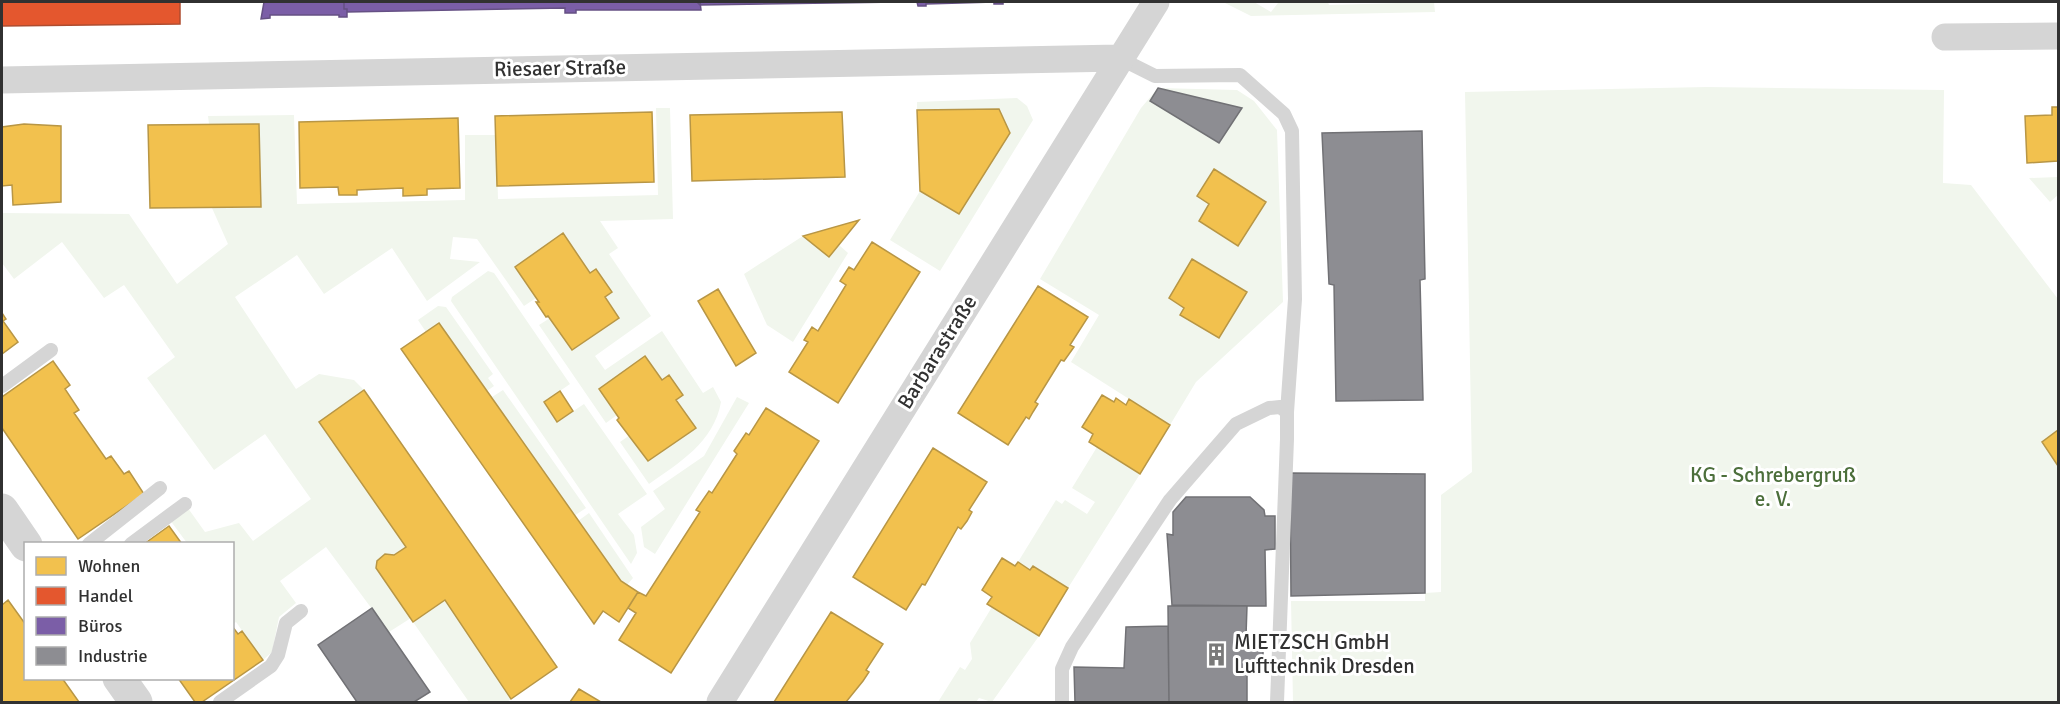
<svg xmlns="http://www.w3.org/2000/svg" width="2060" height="704" font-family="Signika,sans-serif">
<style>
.green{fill:#f1f6ed;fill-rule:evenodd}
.homes{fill:#f2c14e;stroke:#b89645;stroke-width:1.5}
.shops{fill:#e4572e;stroke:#ae4c2f;stroke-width:1.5}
.offices{fill:#7b5ea7;stroke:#655084;stroke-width:1.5}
.industry{fill:#8d8d92;stroke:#717175;stroke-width:1.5}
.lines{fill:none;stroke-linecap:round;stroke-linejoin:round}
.service{stroke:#d5d5d5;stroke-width:14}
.minor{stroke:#d5d5d5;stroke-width:27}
.tertiary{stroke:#d5d5d5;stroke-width:33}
.labels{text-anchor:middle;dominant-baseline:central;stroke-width:6;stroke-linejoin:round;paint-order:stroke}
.street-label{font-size:21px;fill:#313131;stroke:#fff}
.park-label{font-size:21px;fill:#4c6f3b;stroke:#fff}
.poi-label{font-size:21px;fill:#313131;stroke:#fff;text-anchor:start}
</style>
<rect width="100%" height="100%" fill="#fff"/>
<path class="green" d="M 1223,2 L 1254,2 L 1271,12 L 1278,3 L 1284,2 L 1328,2 L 1329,5 L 1434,2 L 1435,12 L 1251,16 Z
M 1707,87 L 1944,90 L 1943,183 L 1971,185 L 2058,299 L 2058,430 L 2042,442 L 2058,466 L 2058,702 L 1293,702 L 1291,601 L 1425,601 L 1425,593 L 1441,592 L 1441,495 L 1472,472 L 1465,92 Z
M 1158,88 L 1237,90 L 1254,101 L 1277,130 L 1283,302 L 1196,382 L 1170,425 L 1071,362 L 1099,315 L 1040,279 L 1141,108 ZM 1158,89 L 1219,143 L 1150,101 ZM 1214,169 L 1266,202 L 1237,246 L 1199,221 L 1209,204 L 1197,196 ZM 1192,260 L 1247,292 L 1219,338 L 1180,315 L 1184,308 L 1169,298 Z
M 1017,98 L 1027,106 L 1033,120 L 940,271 L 890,240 L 920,191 L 959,214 L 1010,133 L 999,109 L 917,110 L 917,102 Z
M 656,108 L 670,108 L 673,219 L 600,221 L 618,248 L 609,254 L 651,316 L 595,356 L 605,370 L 662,331 L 703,393 L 713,387 L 721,402 C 714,442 679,463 649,484 L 620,442 L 630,435 L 649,461 L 696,428 L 677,400 L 682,395 L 668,375 L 662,380 L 645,356 L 599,389 L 617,415 L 606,423 L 539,325 L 550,318 L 573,350 L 619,318 L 605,297 L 611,291 L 596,269 L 590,273 L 563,234 L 515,267 L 536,298 L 524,306 L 477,239 L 453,237 L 450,259 L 480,262 L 427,301 L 392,248 L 324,294 L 297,255 L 235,297 L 296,389 L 319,374 L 354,380 L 364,390 L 320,422 L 406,547 L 394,555 L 385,554 L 377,561 L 376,568 L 411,618 L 389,632 L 326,547 L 280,581 L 296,603 L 279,617 L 272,652 L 263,660 L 236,622 L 233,624 L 232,544 L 187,543 L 167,516 L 185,504 L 205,532 L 239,523 L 253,541 L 311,499 L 265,434 L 214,470 L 147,378 L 175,357 L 124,285 L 104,298 L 62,242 L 14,279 L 2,263 L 2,213 L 129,214 L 177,284 L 228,244 L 212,208 L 261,207 L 259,125 L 209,124 L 208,116 L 294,115 L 297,204 L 465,200 L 465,135 L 496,135 L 498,199 L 658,195 Z
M 2058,177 L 2058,195 L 2050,202 L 2029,178 Z
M 803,236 L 829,257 L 839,245 L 848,253 L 793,342 L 767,325 L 744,274 Z
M 488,271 L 494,273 L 570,384 L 544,402 L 557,422 L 584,404 L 647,494 L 618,514 L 634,535 L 637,553 L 631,564 L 451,301 L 452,297 Z
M 438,306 L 446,307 L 493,374 L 488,378 L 494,386 L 487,391 L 426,332 L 418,320 Z
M 503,390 L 586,508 L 574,516 L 492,397 Z
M 737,397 L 749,403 L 655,554 L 644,547 L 641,527 L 665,509 L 653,491 L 704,456 Z
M 1097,447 L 1140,474 L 1068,588 L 1033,566 L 1030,570 L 1018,562 L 1056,500 L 1062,504 L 1065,500 L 1087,514 L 1095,502 L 1072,488 Z
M 589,513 L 633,578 L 627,585 L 621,581 L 578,521 Z
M 445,600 L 511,699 L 507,702 L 469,702 L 413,622 Z
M 992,607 L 1039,636 L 992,702 L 979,698 L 976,702 L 938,702 L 960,667 L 965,670 L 972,659 L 970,643 Z"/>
<path class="homes" d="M 2052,107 L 2058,107 L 2058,161 L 2027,163 L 2025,116 L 2052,115 Z
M 999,109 L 1010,133 L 959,214 L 920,191 L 917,110 Z
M 652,112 L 654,182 L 497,186 L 495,116 Z
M 842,112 L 845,177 L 692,181 L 690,115 Z
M 458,118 L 460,188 L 427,189 L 427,195 L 403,196 L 403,188 L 357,190 L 357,195 L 339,195 L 338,187 L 300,188 L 299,122 Z
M 24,124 L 61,126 L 61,202 L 13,205 L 12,185 L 2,186 L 2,127 Z
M 259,124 L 261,207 L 150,208 L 148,125 Z
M 1214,169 L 1266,202 L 1238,246 L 1199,221 L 1209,204 L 1197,196 Z
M 859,220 L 829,257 L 803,236 Z
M 563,233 L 590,273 L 596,269 L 612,292 L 605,297 L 619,318 L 572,350 L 548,316 L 546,317 L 536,302 L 539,302 L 515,267 Z
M 872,242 L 920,272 L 838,403 L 789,372 L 808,342 L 804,340 L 812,327 L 818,331 L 846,285 L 840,281 L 849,267 L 854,270 Z
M 1192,259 L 1247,292 L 1219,338 L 1180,315 L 1184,308 L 1169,298 Z
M 1038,286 L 1088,317 L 1070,345 L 1074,347 L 1064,361 L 1061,360 L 1035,402 L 1038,404 L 1033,412 L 1029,419 L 1026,417 L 1008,445 L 958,413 Z
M 718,289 L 756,353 L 736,366 L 698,301 Z
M 2,313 L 6,319 L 3,321 L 18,342 L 2,354 Z
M 439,323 L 621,581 L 638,592 L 619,622 L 603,611 L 594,624 L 401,349 Z
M 645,356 L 662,380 L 669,375 L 683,395 L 676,400 L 696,428 L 648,461 L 617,420 L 619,418 L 599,389 Z
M 53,361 L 70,385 L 65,389 L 79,410 L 74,413 L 106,459 L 111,456 L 124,474 L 129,471 L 144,494 L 78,539 L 2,428 L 2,397 Z
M 364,390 L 557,667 L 511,699 L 445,600 L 413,622 L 376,568 L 377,561 L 385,554 L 394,555 L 406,547 L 319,422 Z
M 560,391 L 573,411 L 557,422 L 544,402 Z
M 1102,395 L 1114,402 L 1116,398 L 1126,405 L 1129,399 L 1170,425 L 1140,474 L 1089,442 L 1093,434 L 1082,427 Z
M 766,408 L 819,441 L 671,673 L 619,640 L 636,613 L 628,608 L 638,592 L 646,596 L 700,512 L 696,510 L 709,491 L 712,493 L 737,454 L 734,451 L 746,433 L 749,435 Z
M 2058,430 L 2058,466 L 2042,442 Z
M 933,448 L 987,482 L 969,510 L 972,512 L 967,521 L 961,529 L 958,527 L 925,585 L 922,584 L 906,610 L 853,577 Z
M 169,526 L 182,544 L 144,544 Z
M 1002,558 L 1015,566 L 1018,562 L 1030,570 L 1033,566 L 1068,588 L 1039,636 L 987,604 L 992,597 L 982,590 Z
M 8,600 L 26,625 L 26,678 L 62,678 L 79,702 L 2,702 L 2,605 Z
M 831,612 L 883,644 L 866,670 L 869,672 L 863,681 L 846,702 L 774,702 Z
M 232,626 L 238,634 L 242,631 L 263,660 L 202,702 L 195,702 L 178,678 L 232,678 Z
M 579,689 L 601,702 L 570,702 Z"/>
<path class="shops" d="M 2,2 L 180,2 L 180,24 L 2,26 Z"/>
<path class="offices" d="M 264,2 L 344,2 L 344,9 L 347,9 L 347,17 L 339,17 L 339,15 L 270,15 L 270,18 L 261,19 Z
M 344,2 L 700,2 L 701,10 L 576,10 L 576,13 L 565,13 L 565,8 L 347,12 L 347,9 L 344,9 Z
M 697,2 L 899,2 L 700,5 Z
M 917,2 L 1003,2 L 1003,4 L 994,4 L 994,2 L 926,4 L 926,6 L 918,6 Z"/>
<path class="industry" d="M 1158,88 L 1242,108 L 1219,143 L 1150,101 Z
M 1422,131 L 1425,279 L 1420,280 L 1423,400 L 1336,401 L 1334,285 L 1329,284 L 1322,133 Z
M 1290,473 L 1425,474 L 1425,593 L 1291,596 Z
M 1186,497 L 1250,497 L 1264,510 L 1265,516 L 1275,516 L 1275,549 L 1265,550 L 1266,606 L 1172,605 L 1167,534 L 1173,535 L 1173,512 Z
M 1168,606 L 1247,606 L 1246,636 L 1263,636 L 1263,672 L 1247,673 L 1247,702 L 1169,702 Z
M 372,608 L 430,692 L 414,702 L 357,702 L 318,645 Z
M 1168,626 L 1169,702 L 1075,702 L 1074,667 L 1124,668 L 1126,627 Z"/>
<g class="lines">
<path class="service" d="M 1119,58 L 1155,76 L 1240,75 L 1284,114 L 1292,131 L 1295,299 L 1287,412
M 2,386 L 51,350
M 89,544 L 160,488
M 131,544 L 185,504
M 220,702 L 271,666 L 278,655 L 286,623 L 301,611
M 1062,702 L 1062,669 L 1072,647 L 1170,500 L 1236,424 L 1269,408 L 1280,407 L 1287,412 L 1287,439 L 1277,702"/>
<path class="minor" d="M 1945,37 L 2058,36
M 2,80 L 1119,58
M 720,702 L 1156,2"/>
<path class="tertiary" d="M 2,510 L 26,545
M 119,678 L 136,702"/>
</g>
<defs>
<symbol id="building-bare" viewBox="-9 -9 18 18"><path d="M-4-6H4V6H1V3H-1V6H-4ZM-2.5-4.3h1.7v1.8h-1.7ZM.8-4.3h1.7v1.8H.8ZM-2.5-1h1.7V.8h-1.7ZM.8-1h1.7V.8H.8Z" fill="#797979" stroke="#fff" stroke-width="2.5" paint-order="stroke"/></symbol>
</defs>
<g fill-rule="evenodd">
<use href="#building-bare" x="1200" y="638" width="33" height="33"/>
</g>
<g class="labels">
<g class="street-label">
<text transform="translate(560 68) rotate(-1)">Riesaer Straße</text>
<text transform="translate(937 352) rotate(-58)">Barbarastraße</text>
</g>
<g class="park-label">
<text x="1773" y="475">KG - Schrebergruß<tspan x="1773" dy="24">e. V.</tspan></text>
</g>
<g class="poi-label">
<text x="1234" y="642">MIETZSCH GmbH<tspan x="1234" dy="24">Lufttechnik Dresden</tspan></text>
</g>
</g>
<rect width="2060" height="704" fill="none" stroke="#313131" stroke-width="6"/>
<rect x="24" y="542" width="210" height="138" fill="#ffffff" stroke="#adadad" stroke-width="1.5"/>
<rect x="36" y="557" width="30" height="18" fill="#f2c14e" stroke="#adadad" stroke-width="1.5"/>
<text x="78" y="572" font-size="18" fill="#313131">Wohnen</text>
<rect x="36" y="587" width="30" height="18" fill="#e4572e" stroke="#adadad" stroke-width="1.5"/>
<text x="78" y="602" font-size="18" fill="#313131">Handel</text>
<rect x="36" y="617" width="30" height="18" fill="#7b5ea7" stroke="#adadad" stroke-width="1.5"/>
<text x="78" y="632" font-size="18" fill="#313131">Büros</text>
<rect x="36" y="647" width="30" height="18" fill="#8d8d92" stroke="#adadad" stroke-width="1.5"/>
<text x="78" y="662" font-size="18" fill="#313131">Industrie</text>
</svg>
